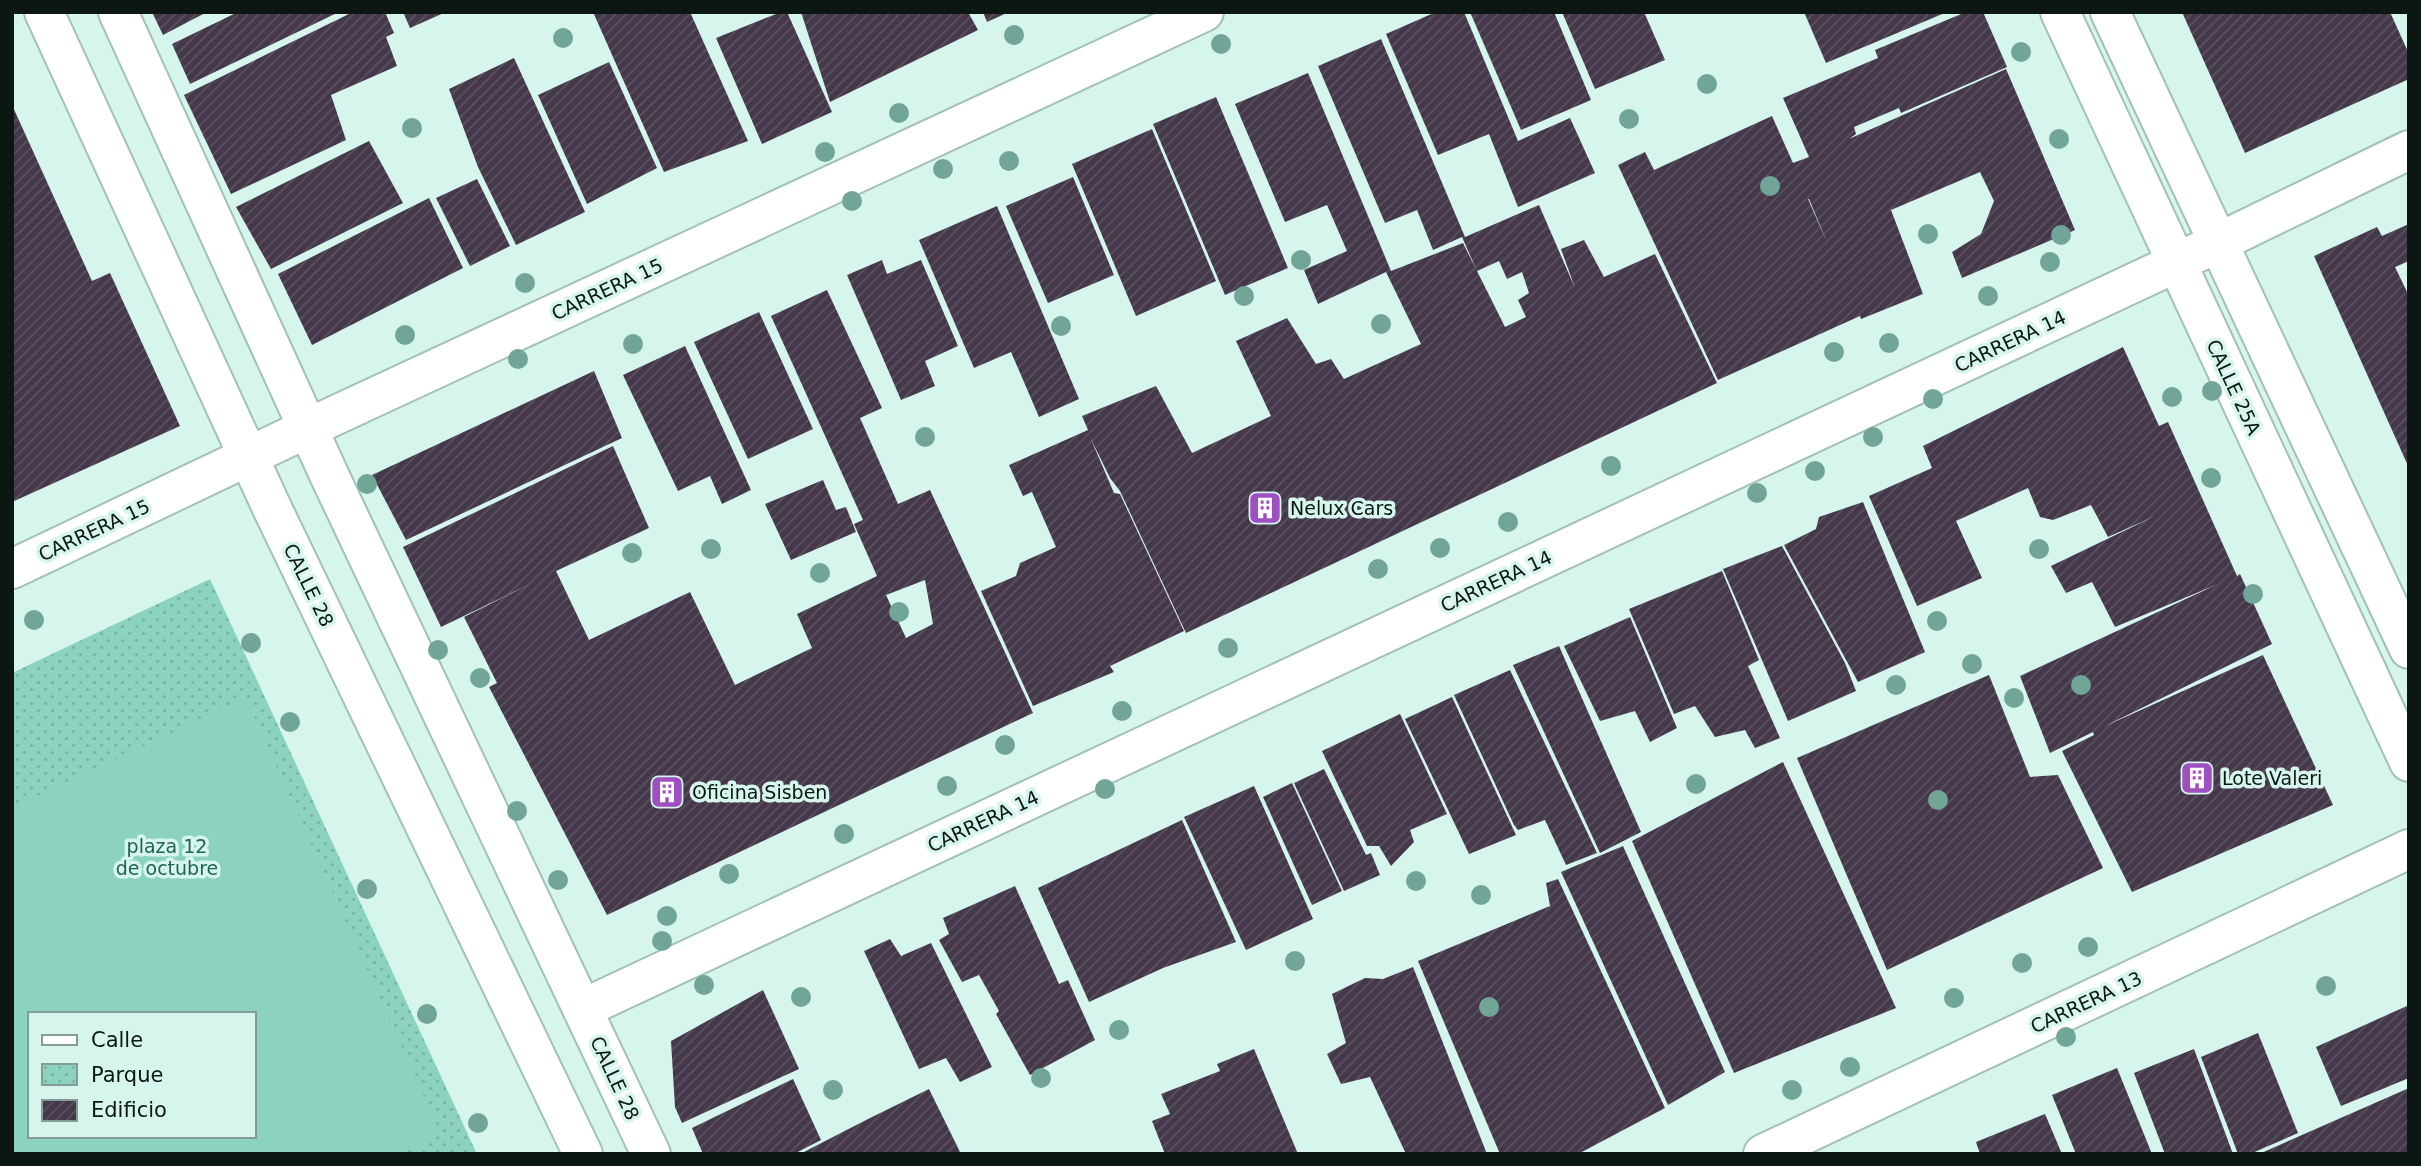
<svg xmlns="http://www.w3.org/2000/svg" width="2421" height="1166" font-family="'DejaVu Sans',sans-serif">
<style>
.park{fill:url(#park-dots);fill-rule:evenodd}
.garden{fill:#8cd3bf;fill-rule:evenodd}
.building{fill:url(#building-hatch);fill-rule:evenodd}
.lines{fill:none;stroke-linecap:round;stroke-linejoin:round}
.minor-casing{stroke:#a2c0b7;stroke-width:42}
.minor{stroke:#fff;stroke-width:38}
.tree{fill:#71a598}
.labels{text-anchor:middle;dominant-baseline:central;stroke-width:7;stroke-linejoin:round;paint-order:stroke}
.street-label{font-size:19px;fill:#0c1714;stroke:#d6f5ec}
.poi-label{font-size:19px;fill:#0c1714;stroke:#d6f5ec;text-anchor:start}
.park-label{font-size:19px;fill:#1f6354;stroke:#d6f5ec}
</style>
<defs>
<pattern id="park-dots" width="8" height="8" patternUnits="userSpaceOnUse" patternTransform="scale(1.75)"><rect width="8" height="8" fill="#8cd3bf"/><path d="M2 2h.1M6 6h.1" fill="none" stroke="#78b4a3" stroke-width="1.8" stroke-linecap="round"/></pattern>
<pattern id="building-hatch" width="6" height="6" patternUnits="userSpaceOnUse" patternTransform="scale(1.75)"><rect width="6" height="6" fill="#44384a"/><path d="M-1 1l2-2M0 6l6-6M5 7l2-2" fill="none" stroke="#5b5260"/></pattern>
</defs>
<rect width="100%" height="100%" fill="#d6f5ec"/>
<path class="park" d="M 210,579 L 477,1154 L 12,1154 L 12,673 ZM 30,1014 L 254,1014 L 254,1136 L 30,1136 Z"/>
<path class="garden" d="M 246,698 L 441,1135 L 400,1154 L 12,1154 L 12,808 ZM 30,1014 L 254,1014 L 254,1136 L 30,1136 Z"/>
<path class="building" d="M 152,12 L 207,12 L 163,35 Z
M 238,12 L 339,12 L 190,84 L 172,44 Z
M 353,12 L 385,12 L 394,33 L 386,37 L 397,66 L 331,95 L 346,140 L 231,194 L 184,95 Z
M 403,12 L 446,12 L 410,28 Z
M 593,12 L 690,12 L 748,141 L 664,172 Z
M 781,12 L 787,12 L 832,112 L 762,144 L 716,38 Z
M 801,12 L 968,12 L 978,30 L 830,102 Z
M 983,12 L 1009,12 L 987,22 Z
M 1436,12 L 1464,12 L 1518,141 L 1570,118 L 1595,173 L 1518,207 L 1489,134 L 1438,155 L 1386,34 Z
M 1470,12 L 1554,12 L 1591,100 L 1521,130 Z
M 1562,12 L 1644,12 L 1665,60 L 1595,89 Z
M 1804,12 L 1947,12 L 1826,63 Z
M 1966,12 L 1983,12 L 2007,67 L 1901,113 L 1899,108 L 1854,127 L 1856,134 L 1849,139 L 2006,69 L 2075,230 L 1962,278 L 1952,252 L 1981,234 L 1994,201 L 1980,172 L 1891,210 L 1923,294 L 1861,319 L 1860,316 L 1718,380 L 1618,165 L 1645,152 L 1654,170 L 1772,116 L 1793,163 L 1809,157 L 1783,98 L 1878,58 L 1875,50 ZM 1808,199 L 1809,199 L 1827,242 L 1822,231 Z
M 2182,12 L 2390,12 L 2409,54 L 2409,79 L 2245,153 Z
M 1381,39 L 1465,237 L 1539,205 L 1575,288 L 1561,249 L 1584,240 L 1604,277 L 1655,254 L 1717,383 L 1186,633 L 1120,491 L 1110,478 L 1090,437 L 1114,493 L 1120,494 L 1184,631 L 1110,666 L 1114,672 L 1033,706 L 981,591 L 1016,576 L 1020,563 L 1056,547 L 1032,492 L 1023,496 L 1009,465 L 1088,430 L 1082,416 L 1156,386 L 1192,453 L 1271,416 L 1236,341 L 1287,318 L 1316,364 L 1331,359 L 1344,379 L 1421,344 L 1386,272 L 1318,304 L 1304,270 L 1347,251 L 1327,205 L 1285,222 L 1235,104 L 1308,73 L 1391,271 L 1463,243 L 1505,327 L 1526,317 L 1518,300 L 1529,293 L 1522,272 L 1507,279 L 1499,261 L 1477,271 L 1462,237 L 1433,250 L 1417,210 L 1385,223 L 1318,66 Z
M 514,58 L 585,212 L 516,245 L 478,167 L 449,89 Z
M 609,62 L 657,168 L 587,204 L 538,95 Z
M 1216,97 L 1288,268 L 1225,295 L 1153,124 Z
M 12,105 L 92,281 L 110,273 L 180,426 L 12,502 Z
M 1152,129 L 1216,281 L 1136,316 L 1072,164 Z
M 369,141 L 403,203 L 271,269 L 236,207 Z
M 1073,177 L 1114,275 L 1048,303 L 1006,206 Z
M 477,179 L 510,246 L 470,266 L 436,198 Z
M 429,198 L 463,268 L 312,345 L 278,274 Z
M 997,206 L 1079,399 L 1039,417 L 1011,352 L 974,368 L 919,240 Z
M 2409,224 L 2409,261 L 2395,267 L 2409,296 L 2409,468 L 2314,256 L 2377,227 L 2382,236 Z
M 882,260 L 887,274 L 921,260 L 958,346 L 925,361 L 935,386 L 901,400 L 847,275 Z
M 827,290 L 882,408 L 860,418 L 898,504 L 930,490 L 1033,713 L 607,915 L 489,687 L 497,683 L 464,617 L 532,583 L 441,627 L 403,547 L 613,446 L 649,528 L 556,571 L 589,640 L 690,592 L 735,685 L 812,648 L 797,614 L 877,576 L 854,524 L 863,520 L 771,316 ZM 925,580 L 933,624 L 906,638 L 886,595 Z
M 759,312 L 813,429 L 748,459 L 694,342 Z
M 685,346 L 751,490 L 722,504 L 710,476 L 678,491 L 623,375 Z
M 2123,347 L 2159,426 L 2168,422 L 2237,576 L 2240,574 L 2272,644 L 2103,727 L 2263,655 L 2333,805 L 2132,892 L 2062,751 L 2094,735 L 2093,732 L 2050,753 L 2020,676 L 2218,584 L 2115,627 L 2092,582 L 2066,593 L 2051,566 L 2155,516 L 2108,537 L 2091,505 L 2053,520 L 2040,517 L 2028,488 L 1956,521 L 1982,578 L 1917,606 L 1869,496 L 1932,468 L 1923,446 Z
M 594,371 L 622,438 L 406,540 L 372,475 Z
M 823,480 L 836,510 L 846,507 L 856,532 L 791,560 L 765,504 Z
M 1863,502 L 1925,652 L 1858,682 L 1784,545 L 1816,529 L 1819,517 Z
M 1782,546 L 1845,663 L 1856,691 L 1788,721 L 1723,569 Z
M 1722,571 L 1759,660 L 1748,666 L 1780,738 L 1755,748 L 1745,730 L 1715,737 L 1695,706 L 1674,714 L 1629,609 Z
M 1630,617 L 1677,728 L 1650,742 L 1635,711 L 1600,721 L 1564,646 Z
M 1559,646 L 1641,832 L 1600,853 L 1513,665 Z
M 1510,670 L 1597,853 L 1566,865 L 1545,820 L 1518,830 L 1514,825 L 1454,695 Z
M 1989,675 L 2030,777 L 2058,775 L 2103,868 L 1887,970 L 1797,758 Z
M 1452,697 L 1516,835 L 1469,854 L 1405,719 Z
M 1400,714 L 1447,814 L 1410,830 L 1414,842 L 1391,866 L 1379,846 L 1367,846 L 1322,751 Z
M 1783,762 L 1896,1008 L 1734,1073 L 1632,841 Z
M 1324,769 L 1366,855 L 1371,853 L 1380,875 L 1344,891 L 1294,783 Z
M 1292,783 L 1342,891 L 1312,905 L 1263,797 Z
M 1254,786 L 1313,919 L 1246,950 L 1184,817 Z
M 1182,820 L 1236,942 L 1163,968 L 1089,1002 L 1038,888 Z
M 1623,846 L 1725,1072 L 1668,1105 L 1561,872 Z
M 1558,879 L 1665,1108 L 1578,1154 L 1500,1154 L 1418,961 L 1550,906 L 1546,883 Z
M 1015,886 L 1059,984 L 1068,980 L 1095,1040 L 1030,1075 L 996,1014 L 999,1011 L 979,975 L 962,982 L 939,940 L 949,934 L 943,918 Z
M 890,939 L 901,956 L 931,943 L 992,1067 L 960,1082 L 946,1058 L 919,1069 L 864,951 Z
M 1413,967 L 1487,1154 L 1406,1154 L 1370,1077 L 1341,1084 L 1327,1054 L 1346,1043 L 1332,994 L 1365,978 L 1383,979 Z
M 763,990 L 799,1069 L 682,1123 L 675,1107 L 671,1041 Z
M 2409,1005 L 2409,1078 L 2341,1106 L 2316,1047 Z
M 2258,1033 L 2298,1133 L 2250,1154 L 2238,1154 L 2201,1057 Z
M 1254,1049 L 1298,1154 L 1165,1154 L 1152,1121 L 1170,1114 L 1161,1094 L 1220,1071 L 1217,1064 Z
M 2194,1049 L 2233,1154 L 2165,1154 L 2134,1073 Z
M 2117,1068 L 2152,1154 L 2076,1154 L 2052,1095 Z
M 793,1079 L 821,1140 L 794,1154 L 703,1154 L 692,1128 Z
M 2409,1088 L 2409,1154 L 2259,1154 Z
M 929,1089 L 961,1154 L 800,1154 L 868,1119 Z
M 2045,1114 L 2062,1154 L 1980,1154 L 1976,1142 Z"/>
<g class="lines">
<defs>
<path id="minor" d="M 44,12 L 272,508 L 583,1154
M 118,12 L 331,479 L 651,1154
M 2060,12 L 2409,762
M 2110,12 L 2409,649
M 12,569 L 308,428 L 1204,12
M 582,1009 L 2176,263 L 2409,150
M 1763,1154 L 2409,849"/>
</defs>
<use href="#minor" class="minor-casing"/>
<use href="#minor" class="minor"/>
</g>
<g class="tree">
<circle cx="1014" cy="35" r="10"/>
<circle cx="563" cy="38" r="10"/>
<circle cx="1221" cy="44" r="10"/>
<circle cx="2021" cy="52" r="10"/>
<circle cx="1707" cy="84" r="10"/>
<circle cx="899" cy="113" r="10"/>
<circle cx="1629" cy="119" r="10"/>
<circle cx="412" cy="128" r="10"/>
<circle cx="2059" cy="139" r="10"/>
<circle cx="825" cy="152" r="10"/>
<circle cx="1009" cy="161" r="10"/>
<circle cx="943" cy="169" r="10"/>
<circle cx="1770" cy="186" r="10"/>
<circle cx="852" cy="201" r="10"/>
<circle cx="1928" cy="234" r="10"/>
<circle cx="2061" cy="235" r="10"/>
<circle cx="1301" cy="260" r="10"/>
<circle cx="2050" cy="262" r="10"/>
<circle cx="525" cy="283" r="10"/>
<circle cx="1244" cy="296" r="10"/>
<circle cx="1988" cy="296" r="10"/>
<circle cx="1381" cy="324" r="10"/>
<circle cx="1061" cy="326" r="10"/>
<circle cx="405" cy="335" r="10"/>
<circle cx="1889" cy="343" r="10"/>
<circle cx="633" cy="344" r="10"/>
<circle cx="1834" cy="352" r="10"/>
<circle cx="518" cy="359" r="10"/>
<circle cx="2212" cy="391" r="10"/>
<circle cx="2172" cy="397" r="10"/>
<circle cx="1933" cy="399" r="10"/>
<circle cx="925" cy="437" r="10"/>
<circle cx="1873" cy="437" r="10"/>
<circle cx="1611" cy="466" r="10"/>
<circle cx="1815" cy="471" r="10"/>
<circle cx="2211" cy="478" r="10"/>
<circle cx="367" cy="484" r="10"/>
<circle cx="1757" cy="493" r="10"/>
<circle cx="1508" cy="522" r="10"/>
<circle cx="1440" cy="548" r="10"/>
<circle cx="711" cy="549" r="10"/>
<circle cx="2039" cy="549" r="10"/>
<circle cx="632" cy="553" r="10"/>
<circle cx="1378" cy="569" r="10"/>
<circle cx="820" cy="573" r="10"/>
<circle cx="2253" cy="594" r="10"/>
<circle cx="899" cy="612" r="10"/>
<circle cx="34" cy="620" r="10"/>
<circle cx="1937" cy="621" r="10"/>
<circle cx="251" cy="643" r="10"/>
<circle cx="1228" cy="648" r="10"/>
<circle cx="438" cy="650" r="10"/>
<circle cx="1972" cy="664" r="10"/>
<circle cx="480" cy="678" r="10"/>
<circle cx="1896" cy="685" r="10"/>
<circle cx="2081" cy="685" r="10"/>
<circle cx="2014" cy="698" r="10"/>
<circle cx="1122" cy="711" r="10"/>
<circle cx="290" cy="722" r="10"/>
<circle cx="1005" cy="745" r="10"/>
<circle cx="1696" cy="784" r="10"/>
<circle cx="947" cy="786" r="10"/>
<circle cx="1105" cy="789" r="10"/>
<circle cx="1938" cy="800" r="10"/>
<circle cx="517" cy="811" r="10"/>
<circle cx="844" cy="834" r="10"/>
<circle cx="729" cy="874" r="10"/>
<circle cx="558" cy="880" r="10"/>
<circle cx="1416" cy="881" r="10"/>
<circle cx="367" cy="889" r="10"/>
<circle cx="1481" cy="895" r="10"/>
<circle cx="667" cy="916" r="10"/>
<circle cx="662" cy="941" r="10"/>
<circle cx="2088" cy="947" r="10"/>
<circle cx="1295" cy="961" r="10"/>
<circle cx="2022" cy="963" r="10"/>
<circle cx="704" cy="985" r="10"/>
<circle cx="2326" cy="986" r="10"/>
<circle cx="801" cy="997" r="10"/>
<circle cx="1954" cy="998" r="10"/>
<circle cx="1489" cy="1007" r="10"/>
<circle cx="427" cy="1014" r="10"/>
<circle cx="1119" cy="1030" r="10"/>
<circle cx="2066" cy="1037" r="10"/>
<circle cx="1850" cy="1067" r="10"/>
<circle cx="1041" cy="1078" r="10"/>
<circle cx="833" cy="1090" r="10"/>
<circle cx="1792" cy="1090" r="10"/>
<circle cx="478" cy="1123" r="10"/>
</g>
<defs>
<symbol id="building-square" viewBox="-11 -11 22 22"><rect x="-9" y="-9" width="18" height="18" rx="4" fill="#9f50c0" stroke="#d6f5ec"/><path d="M-4-6H4V6H1V3H-1V6H-4ZM-2.5-4.3h1.7v1.8h-1.7ZM.8-4.3h1.7v1.8H.8ZM-2.5-1h1.7V.8h-1.7ZM.8-1h1.7V.8H.8Z" fill="#fff"/></symbol>
</defs>
<g fill-rule="evenodd">
<use href="#building-square" x="1246" y="489" width="38" height="38"/>
<use href="#building-square" x="2178" y="759" width="38" height="38"/>
<use href="#building-square" x="648" y="773" width="38" height="38"/>
</g>
<g class="labels">
<g class="street-label">
<text transform="translate(607 289) rotate(-25)">CARRERA 15</text>
<text transform="translate(2010 341) rotate(-25)">CARRERA 14</text>
<text transform="translate(2234 387) rotate(65)">CALLE 25A</text>
<text transform="translate(94 530) rotate(-25)">CARRERA 15</text>
<text transform="translate(1496 581) rotate(-25)">CARRERA 14</text>
<text transform="translate(309 585) rotate(64)">CALLE 28</text>
<text transform="translate(983 821) rotate(-25)">CARRERA 14</text>
<text transform="translate(2086 1002) rotate(-25)">CARRERA 13</text>
<text transform="translate(615 1078) rotate(65)">CALLE 28</text>
</g>
<g class="poi-label">
<text x="1290" y="508">Nelux Cars</text>
<text x="2222" y="778">Lote Valeri</text>
<text x="692" y="792">Oficina Sisben</text>
</g>
<g class="park-label">
<text x="167" y="846">plaza 12<tspan x="167" dy="22">de octubre</tspan></text>
</g>
</g>
<rect width="2421" height="1166" fill="none" stroke="#0c1714" stroke-width="28"/>
<rect x="28" y="1012" width="228" height="126" fill="#d6f5ec" stroke="#859c96" stroke-width="2"/>
<rect x="42" y="1035" width="35" height="10" fill="#ffffff" stroke="#859c96" stroke-width="2"/>
<text x="91" y="1047" font-size="21" fill="#0c1714">Calle</text>
<rect x="42" y="1064" width="35" height="21" fill="url(#park-dots)" stroke="#859c96" stroke-width="2"/>
<text x="91" y="1082" font-size="21" fill="#0c1714">Parque</text>
<rect x="42" y="1100" width="35" height="21" fill="url(#building-hatch)" stroke="#859c96" stroke-width="2"/>
<text x="91" y="1117" font-size="21" fill="#0c1714">Edificio</text>
</svg>
